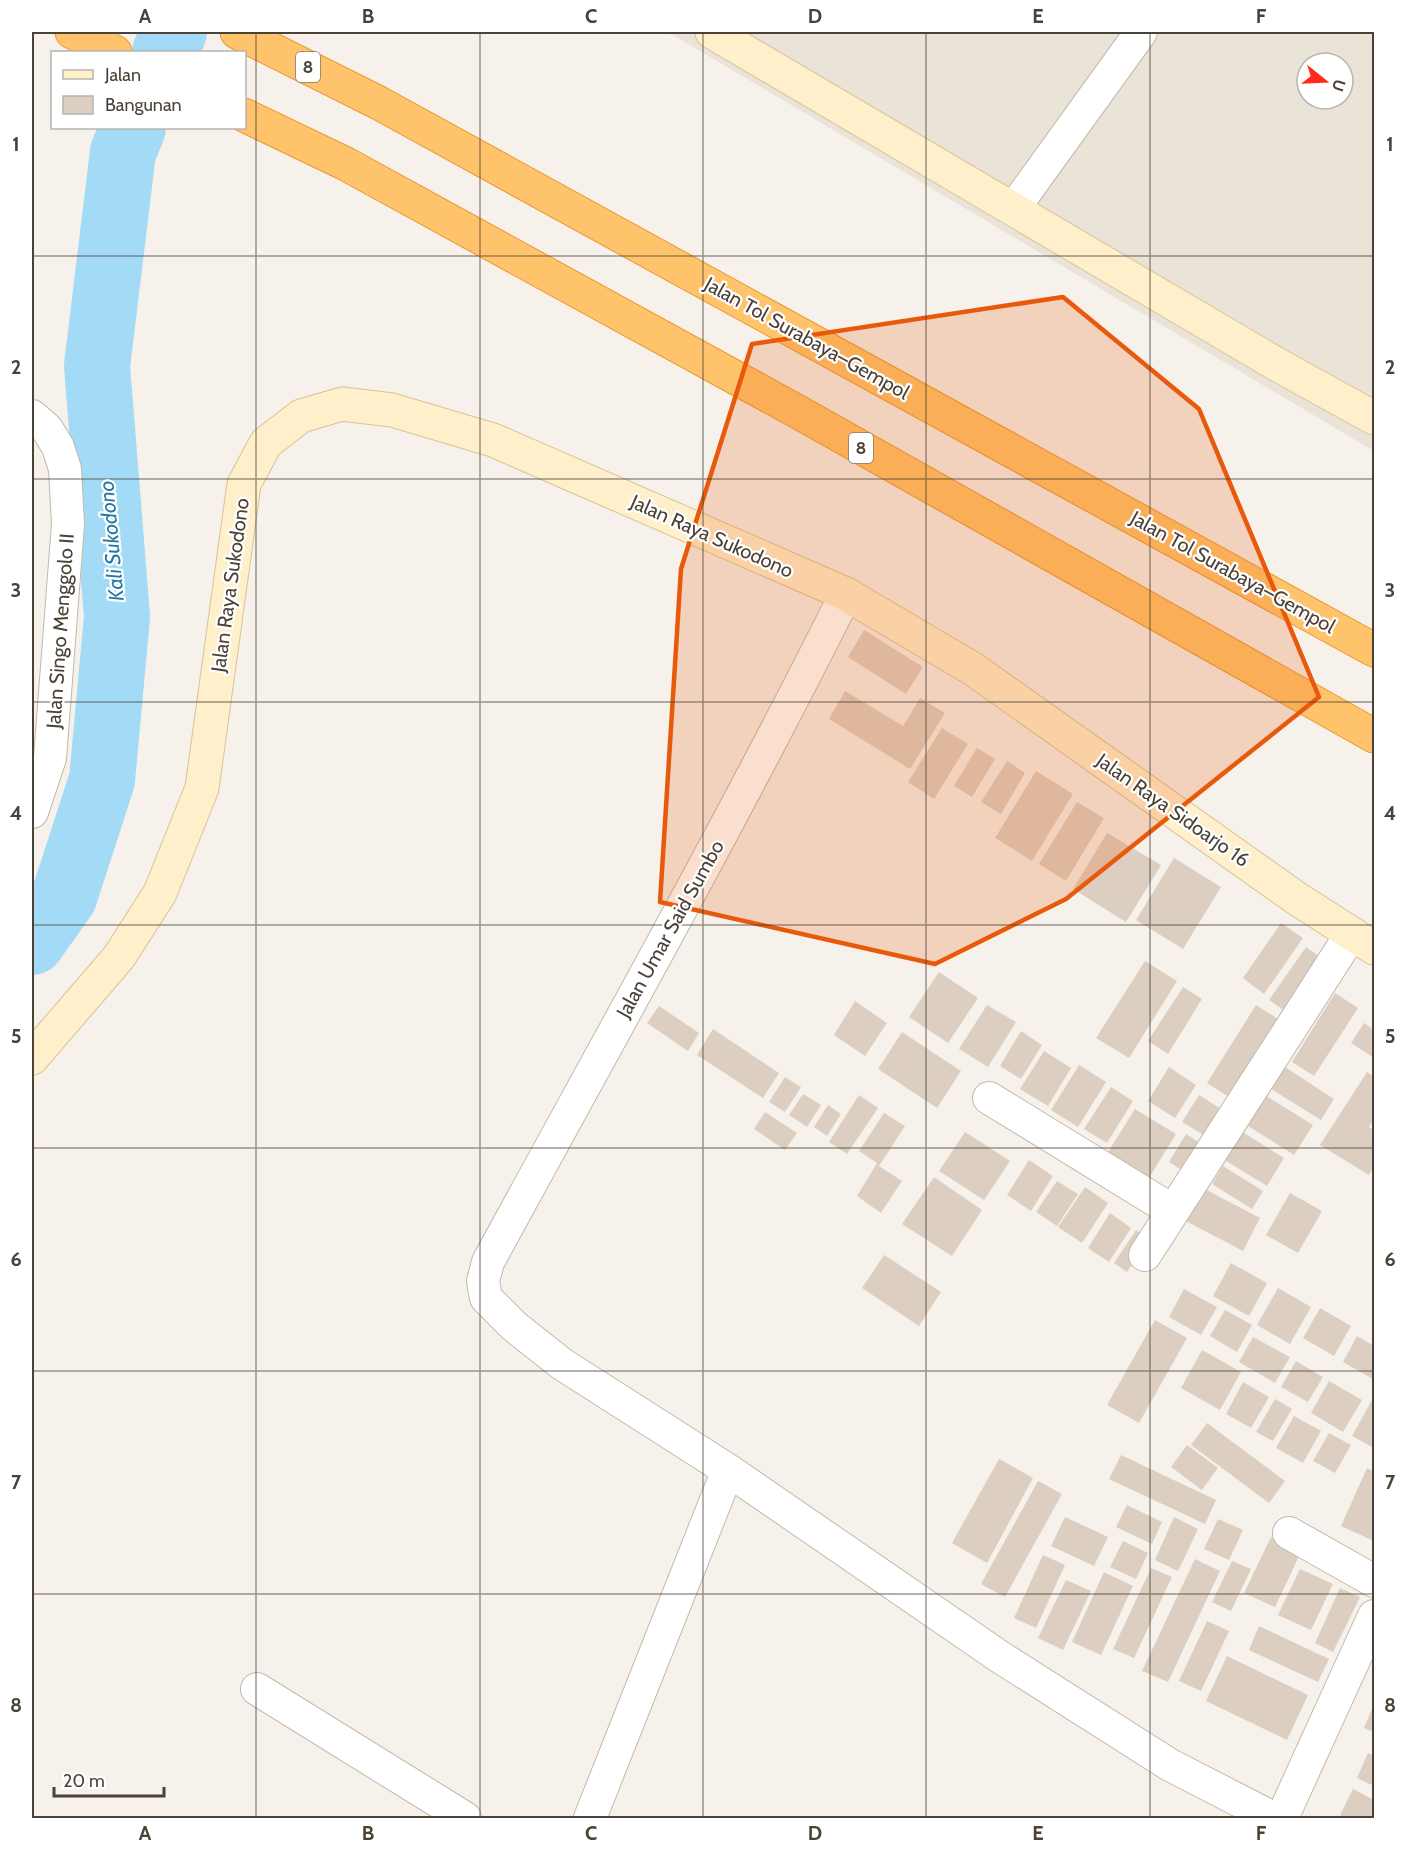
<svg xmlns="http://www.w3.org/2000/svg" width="1406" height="1850" font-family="Cabin,sans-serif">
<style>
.residential{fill:#eae3d8;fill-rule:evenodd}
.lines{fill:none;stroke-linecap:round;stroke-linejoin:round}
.river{stroke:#a3daf6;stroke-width:66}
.building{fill:#dccfc1}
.street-casing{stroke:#c2b9ac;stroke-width:34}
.secondary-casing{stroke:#d9c397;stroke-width:35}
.highway-casing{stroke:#e99831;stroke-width:35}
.street{stroke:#fff;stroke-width:32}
.secondary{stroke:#ffefcb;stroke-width:33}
.highway{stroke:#ffc36c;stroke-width:33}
.marked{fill:#e8590c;fill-opacity:0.2;stroke:#e8590c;stroke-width:4.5;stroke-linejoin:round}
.grid{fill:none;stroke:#4b4237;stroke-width:1.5;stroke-opacity:0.55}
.labels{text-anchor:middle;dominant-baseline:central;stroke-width:4.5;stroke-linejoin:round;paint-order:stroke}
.shield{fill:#fff;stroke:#817b73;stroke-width:1.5}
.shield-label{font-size:18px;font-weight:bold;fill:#4b4237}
.street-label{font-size:20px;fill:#4b4237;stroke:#fff}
.water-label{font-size:21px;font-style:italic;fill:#2478a6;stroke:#fff}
.neatline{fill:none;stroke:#4b4237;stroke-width:2}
.grid-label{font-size:20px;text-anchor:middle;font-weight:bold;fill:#4b4237}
</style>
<rect width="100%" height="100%" fill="#f6f1ea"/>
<path class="residential" d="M 668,32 L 1374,32 L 1374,451 ZM 1307,63 L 1343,63 L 1343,99 L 1307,99 Z"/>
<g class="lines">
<path class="river" d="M 165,52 L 174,32
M 32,942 L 64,897 L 102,780 L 117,617 L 97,366 L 123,152 L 133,128"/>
</g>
<path class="building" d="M 864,630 L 923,667 L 906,694 L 848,657 Z
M 845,691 L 903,726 L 920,698 L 945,713 L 910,769 L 829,719 Z
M 942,728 L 968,744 L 934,799 L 908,782 Z
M 977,748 L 995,759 L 972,797 L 954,786 Z
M 1007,761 L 1025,773 L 1001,814 L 981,802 Z
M 1036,771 L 1073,794 L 1032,861 L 995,838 Z
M 1077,802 L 1104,818 L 1066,881 L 1039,864 Z
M 1107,833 L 1161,865 L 1126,922 L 1073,889 Z
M 1174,858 L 1221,887 L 1183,949 L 1136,920 Z
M 1281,923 L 1303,938 L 1264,994 L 1243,978 Z
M 1306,947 L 1325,960 L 1288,1013 L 1269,1000 Z
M 1145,961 L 1177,981 L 1129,1058 L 1096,1038 Z
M 939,972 L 978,998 L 948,1043 L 909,1017 Z
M 1183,987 L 1202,999 L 1168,1054 L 1148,1041 Z
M 1335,993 L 1358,1008 L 1314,1076 L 1292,1062 Z
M 855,1001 L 887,1023 L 865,1056 L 834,1035 Z
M 987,1005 L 1016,1022 L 988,1067 L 959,1049 Z
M 1256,1005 L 1286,1024 L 1237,1102 L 1207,1083 Z
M 659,1006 L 699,1033 L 688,1051 L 647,1023 Z
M 1364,1023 L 1374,1030 L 1374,1058 L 1351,1043 Z
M 713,1029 L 779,1073 L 763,1098 L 697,1055 Z
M 1021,1031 L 1042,1045 L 1021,1079 L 1000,1066 Z
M 902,1032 L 961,1071 L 937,1108 L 878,1069 Z
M 1044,1051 L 1071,1068 L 1048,1106 L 1020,1089 Z
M 1079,1065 L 1106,1082 L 1078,1127 L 1051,1110 Z
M 1169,1067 L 1196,1085 L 1175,1118 L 1148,1101 Z
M 1285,1067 L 1334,1099 L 1321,1120 L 1271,1089 Z
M 1367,1072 L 1374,1077 L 1374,1119 L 1369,1127 L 1374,1130 L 1374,1166 L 1369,1175 L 1320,1145 Z
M 785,1077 L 801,1087 L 785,1112 L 769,1102 Z
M 1111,1087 L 1133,1101 L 1107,1143 L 1084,1129 Z
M 803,1094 L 821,1105 L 807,1127 L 789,1115 Z
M 859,1095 L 878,1108 L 847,1154 L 829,1142 Z
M 1199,1095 L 1229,1114 L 1212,1140 L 1182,1122 Z
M 1265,1095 L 1313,1125 L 1294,1155 L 1245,1124 Z
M 828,1105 L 841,1114 L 827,1136 L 814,1127 Z
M 1135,1109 L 1176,1134 L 1144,1186 L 1103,1160 Z
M 765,1112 L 797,1133 L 785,1150 L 754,1129 Z
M 884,1113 L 905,1126 L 879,1166 L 902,1181 L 881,1213 L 857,1196 L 877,1163 L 859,1151 Z
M 1241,1131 L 1284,1158 L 1267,1186 L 1223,1159 Z
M 965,1132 L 1010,1161 L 984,1200 L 939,1171 Z
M 1186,1134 L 1208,1148 L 1191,1176 L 1169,1162 Z
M 1029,1160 L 1053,1176 L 1031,1211 L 1007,1195 Z
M 1223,1166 L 1263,1191 L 1252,1209 L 1212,1184 Z
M 934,1177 L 982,1210 L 952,1256 L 902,1224 Z
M 1057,1181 L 1078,1194 L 1057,1226 L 1036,1212 Z
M 1085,1187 L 1108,1203 L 1082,1243 L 1058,1227 Z
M 1203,1188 L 1260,1218 L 1243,1251 L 1186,1221 Z
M 1290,1193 L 1322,1211 L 1298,1253 L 1266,1235 Z
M 1110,1213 L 1131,1228 L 1109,1262 L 1088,1248 Z
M 1136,1230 L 1149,1239 L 1127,1272 L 1114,1263 Z
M 884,1255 L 941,1292 L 919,1326 L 862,1288 Z
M 1231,1263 L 1267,1283 L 1249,1316 L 1213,1296 Z
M 1278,1288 L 1311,1307 L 1290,1344 L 1257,1325 Z
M 1184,1289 L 1217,1307 L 1201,1335 L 1169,1317 Z
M 1320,1308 L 1351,1326 L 1334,1356 L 1303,1338 Z
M 1225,1310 L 1252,1325 L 1237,1352 L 1210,1336 Z
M 1155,1320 L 1187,1338 L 1139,1423 L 1107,1405 Z
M 1357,1336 L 1374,1346 L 1374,1376 L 1373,1379 L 1343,1362 Z
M 1253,1337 L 1290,1357 L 1275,1383 L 1239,1362 Z
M 1202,1350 L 1241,1372 L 1220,1410 L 1181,1388 Z
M 1296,1361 L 1323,1377 L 1308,1402 L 1281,1387 Z
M 1329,1381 L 1362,1400 L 1343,1432 L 1311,1413 Z
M 1243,1382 L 1269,1397 L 1251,1428 L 1226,1414 Z
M 1275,1399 L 1292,1409 L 1273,1441 L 1256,1432 Z
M 1372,1400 L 1374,1401 L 1374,1448 L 1352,1436 Z
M 1294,1416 L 1321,1431 L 1303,1463 L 1276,1448 Z
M 1207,1423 L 1285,1481 L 1269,1503 L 1191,1445 Z
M 1329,1433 L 1351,1445 L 1335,1473 L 1313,1461 Z
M 1187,1445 L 1218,1468 L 1202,1490 L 1171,1467 Z
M 1121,1455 L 1216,1500 L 1205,1524 L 1109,1479 Z
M 999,1459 L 1033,1478 L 987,1563 L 952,1543 Z
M 1367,1468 L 1374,1472 L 1374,1541 L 1341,1526 Z
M 1038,1481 L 1062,1494 L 1005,1597 L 981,1584 Z
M 1127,1505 L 1162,1522 L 1152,1544 L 1116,1527 Z
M 1065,1517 L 1108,1537 L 1094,1566 L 1051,1546 Z
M 1174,1517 L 1198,1529 L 1178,1571 L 1155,1560 Z
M 1218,1519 L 1243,1530 L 1229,1560 L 1204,1549 Z
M 1271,1537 L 1301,1552 L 1275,1607 L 1244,1593 Z
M 1123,1541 L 1148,1553 L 1136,1579 L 1110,1567 Z
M 1043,1555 L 1065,1565 L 1036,1628 L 1014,1618 Z
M 1195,1559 L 1220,1571 L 1168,1682 L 1142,1671 Z
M 1232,1561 L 1251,1569 L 1231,1611 L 1212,1602 Z
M 1151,1568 L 1172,1577 L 1134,1658 L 1113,1649 Z
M 1300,1569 L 1333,1584 L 1311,1630 L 1278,1615 Z
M 1104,1572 L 1133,1586 L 1101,1655 L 1072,1642 Z
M 1066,1580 L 1091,1591 L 1063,1650 L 1038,1638 Z
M 1340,1588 L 1360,1597 L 1333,1652 L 1315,1643 Z
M 1207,1621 L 1229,1631 L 1201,1691 L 1179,1681 Z
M 1259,1626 L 1329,1659 L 1318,1682 L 1249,1650 Z
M 1227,1656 L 1308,1695 L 1287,1740 L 1206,1701 Z
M 1374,1704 L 1374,1732 L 1364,1728 Z
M 1368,1753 L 1374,1756 L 1374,1786 L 1357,1778 Z
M 1353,1789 L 1374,1800 L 1374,1818 L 1346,1818 L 1340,1815 Z"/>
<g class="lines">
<defs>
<path id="street" d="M 1014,208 L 1141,32
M 32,416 L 47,429 L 58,447 L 65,469 L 68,524 L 50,758 L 32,812
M 846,594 C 733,820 609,1040 488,1262 L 483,1281 L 486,1298 L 514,1326 L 562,1364 L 728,1470 L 1000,1657 L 1170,1765 L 1273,1818
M 989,1098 L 1173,1211
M 1145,1255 L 1352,933
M 1289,1533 L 1374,1581
M 257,1689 L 465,1818
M 590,1818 L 728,1470
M 1282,1818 L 1374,1616"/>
<path id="secondary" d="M 712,32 L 1278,365 L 1374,418
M 32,1058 L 119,957 L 160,893 L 202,788 L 244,484 L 266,443 L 301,416 L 342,404 L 392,410 L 493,440 L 846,594 L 973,669 L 1296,898 L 1374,948"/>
<path id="highway" d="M 72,32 L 115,52
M 237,32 L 379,103 L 1374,650
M 244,115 L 346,164 L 800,413 L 1374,736"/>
</defs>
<use href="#street" class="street-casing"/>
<use href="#secondary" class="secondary-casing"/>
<use href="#highway" class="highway-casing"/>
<use href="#street" class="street"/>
<use href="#secondary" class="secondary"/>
<use href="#highway" class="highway"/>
</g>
<path class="marked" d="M 1063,297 L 1199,409 L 1319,697 L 1066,899 L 935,964 L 660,902 L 681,569 L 752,344 Z"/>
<path class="grid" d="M 256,32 L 256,1818M 480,32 L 480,1818M 703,32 L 703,1818M 926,32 L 926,1818M 1150,32 L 1150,1818M 32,256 L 1374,256M 32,479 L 1374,479M 32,702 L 1374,702M 32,925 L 1374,925M 32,1148 L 1374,1148M 32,1371 L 1374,1371M 32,1594 L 1374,1594"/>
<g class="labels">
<g class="shield">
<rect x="296" y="52" width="24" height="30" rx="4.5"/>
<rect x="849" y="433" width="24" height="30" rx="4.5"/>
</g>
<g class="shield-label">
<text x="308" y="67">8</text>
<text x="861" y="448">8</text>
</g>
<g class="street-label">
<text transform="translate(807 338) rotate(29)">Jalan Tol Surabaya–Gempol</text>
<text transform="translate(712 536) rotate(24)">Jalan Raya Sukodono</text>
<text transform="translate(1233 572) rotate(29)">Jalan Tol Surabaya–Gempol</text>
<text transform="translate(230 585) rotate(-82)">Jalan Raya Sukodono</text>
<text transform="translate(60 631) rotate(-86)">Jalan Singo Menggolo II</text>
<text transform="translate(1173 810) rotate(35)">Jalan Raya Sidoarjo 16</text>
<text transform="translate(670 929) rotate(-61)">Jalan Umar Said Sumbo</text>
</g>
<g class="water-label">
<text transform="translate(111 541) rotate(-95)">Kali Sukodono</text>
</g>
</g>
<rect width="1406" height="1850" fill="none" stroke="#ffffff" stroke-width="66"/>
<rect x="51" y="51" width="195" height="78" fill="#ffffff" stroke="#b7b3af" stroke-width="1.5"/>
<rect x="63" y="70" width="30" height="9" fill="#ffefcb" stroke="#b7b3af" stroke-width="1.5"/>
<text x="105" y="81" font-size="18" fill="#4b4237">Jalan</text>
<rect x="63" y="96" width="30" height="18" fill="#dccfc1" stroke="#b7b3af" stroke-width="1.5"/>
<text x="105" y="111" font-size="18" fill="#4b4237">Bangunan</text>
<g transform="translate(1325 81) rotate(108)"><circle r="28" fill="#ffffff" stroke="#b7b3af" stroke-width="1.5"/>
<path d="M0-4.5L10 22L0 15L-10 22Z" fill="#ff2a18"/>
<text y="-9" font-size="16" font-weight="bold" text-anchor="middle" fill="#4b4237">U</text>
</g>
<path d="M54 1787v9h110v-9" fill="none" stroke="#4b4237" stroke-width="3"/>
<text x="63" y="1787" font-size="18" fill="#4b4237" stroke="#ffffff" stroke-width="4.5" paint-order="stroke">20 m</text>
<rect x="33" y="33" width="1340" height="1784" class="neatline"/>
<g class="grid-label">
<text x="145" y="23">A</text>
<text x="368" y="23">B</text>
<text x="591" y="23">C</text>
<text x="815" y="23">D</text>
<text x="1038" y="23">E</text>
<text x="1261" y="23">F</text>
<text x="16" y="151">1</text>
<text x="1390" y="151">1</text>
<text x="16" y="374">2</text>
<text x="1390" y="374">2</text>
<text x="16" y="597">3</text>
<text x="1390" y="597">3</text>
<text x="16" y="820">4</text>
<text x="1390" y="820">4</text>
<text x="16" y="1043">5</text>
<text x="1390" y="1043">5</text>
<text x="16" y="1266">6</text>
<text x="1390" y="1266">6</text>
<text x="16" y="1489">7</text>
<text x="1390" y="1489">7</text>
<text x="16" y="1712">8</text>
<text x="1390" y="1712">8</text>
<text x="145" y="1840">A</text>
<text x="368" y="1840">B</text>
<text x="591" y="1840">C</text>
<text x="815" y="1840">D</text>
<text x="1038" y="1840">E</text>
<text x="1261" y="1840">F</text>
</g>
</svg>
